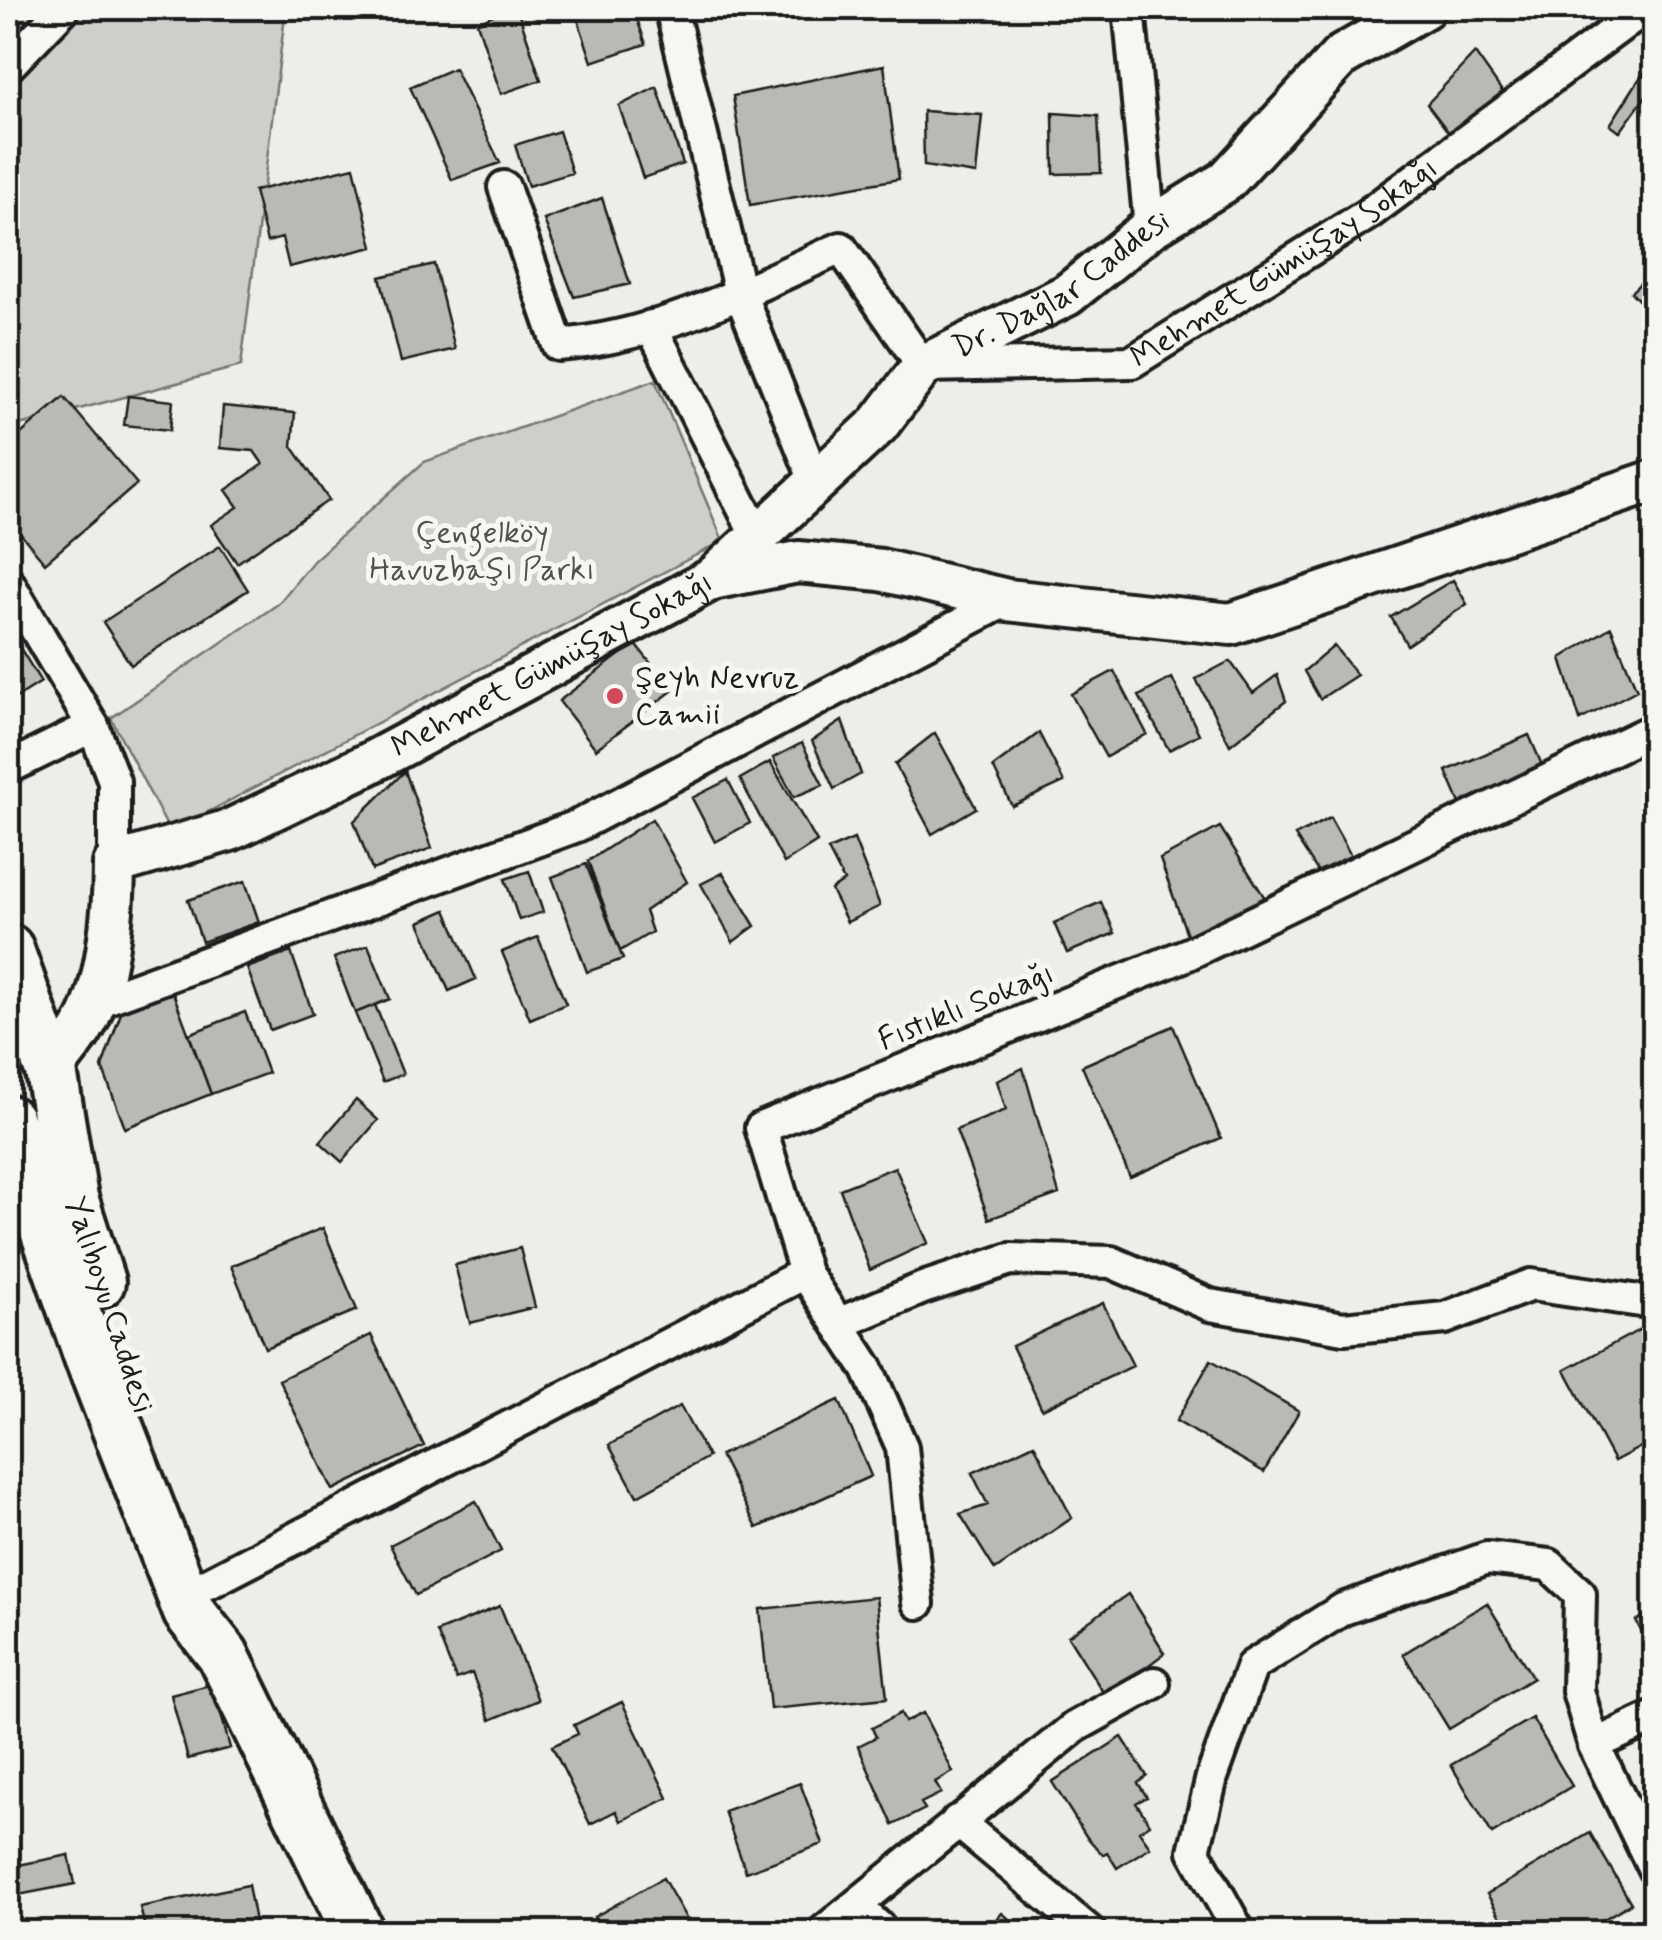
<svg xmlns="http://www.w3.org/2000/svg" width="1662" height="1940" font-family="Mynerve,sans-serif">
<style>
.green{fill:#cececb;stroke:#757574;stroke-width:2.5}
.building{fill:#b9b9b6;stroke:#1c1c1c;stroke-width:2.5}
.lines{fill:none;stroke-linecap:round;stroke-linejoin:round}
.minor-casing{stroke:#1c1c1c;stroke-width:38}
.tertiary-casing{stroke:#1c1c1c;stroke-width:48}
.primary-casing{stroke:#1c1c1c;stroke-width:58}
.minor{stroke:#f6f6f2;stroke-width:30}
.tertiary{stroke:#f6f6f2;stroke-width:40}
.primary{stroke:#f6f6f2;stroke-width:50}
.poi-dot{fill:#d1495b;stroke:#f6f6f2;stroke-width:4}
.labels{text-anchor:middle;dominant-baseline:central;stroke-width:10;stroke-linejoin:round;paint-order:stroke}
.street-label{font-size:32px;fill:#1c1c1c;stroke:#f6f6f2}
.park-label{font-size:32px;fill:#515151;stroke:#f6f6f2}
.poi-label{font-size:32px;fill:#1c1c1c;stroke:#f6f6f2;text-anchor:start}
</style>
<rect width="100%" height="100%" fill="#edede9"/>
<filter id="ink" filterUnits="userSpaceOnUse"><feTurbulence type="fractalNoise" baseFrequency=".01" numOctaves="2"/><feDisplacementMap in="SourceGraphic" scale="20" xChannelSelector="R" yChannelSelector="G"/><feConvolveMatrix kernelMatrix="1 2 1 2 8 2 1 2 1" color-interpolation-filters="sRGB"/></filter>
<g filter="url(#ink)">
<path class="green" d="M 8,8 L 286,8 L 241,366 L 8,428 Z
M 655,380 L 723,541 L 170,832 L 111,718 L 278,604 L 314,560 L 424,462 Z"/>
<path class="building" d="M 507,8 L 517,8 L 541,80 L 501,94 L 477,23 Z
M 574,8 L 633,8 L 646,44 L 592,62 Z
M 1475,53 L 1504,94 L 1456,142 L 1427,104 Z
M 884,65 L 899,179 L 750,205 L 733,96 Z
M 454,68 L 500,163 L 452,180 L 410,87 Z
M 1643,73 L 1654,85 L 1620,132 L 1610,125 Z
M 657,87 L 683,164 L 643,178 L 619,106 Z
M 923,111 L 982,115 L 976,174 L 924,166 Z
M 1053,113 L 1098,116 L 1101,173 L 1054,174 Z
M 559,131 L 572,173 L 528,186 L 515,145 Z
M 354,167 L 373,247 L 289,267 L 282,238 L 267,242 L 254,191 Z
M 602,198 L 630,284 L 574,297 L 544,220 Z
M 434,264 L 455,349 L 401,362 L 380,277 Z
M 1654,270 L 1654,317 L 1631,292 Z
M 128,396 L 173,401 L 170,430 L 124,425 Z
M 64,397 L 137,484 L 45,563 L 8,519 L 8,484 L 18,476 L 8,464 L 8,445 Z
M 223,406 L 295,413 L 292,446 L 329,500 L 237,563 L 211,525 L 238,507 L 226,490 L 263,464 L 254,451 L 220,448 Z
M 220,546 L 248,590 L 131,665 L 103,622 Z
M 1453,580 L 1467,604 L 1407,645 L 1391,617 Z
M 1611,627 L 1637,690 L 1580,720 L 1561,658 Z
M 9,630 L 41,682 L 8,703 L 8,631 Z
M 635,643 L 672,691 L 596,749 L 559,701 Z
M 1334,646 L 1357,675 L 1320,699 L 1304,671 Z
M 1230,661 L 1253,693 L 1277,675 L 1286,701 L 1230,745 L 1196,679 Z
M 1114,671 L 1147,734 L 1106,757 L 1071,694 Z
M 1172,678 L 1199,734 L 1169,750 L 1139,696 Z
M 842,721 L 861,774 L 834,789 L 812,741 Z
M 935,733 L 976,808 L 932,834 L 895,764 Z
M 1039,733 L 1064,782 L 1012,806 L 993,767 Z
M 1529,735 L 1545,772 L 1462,808 L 1446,771 Z
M 802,743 L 823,785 L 794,797 L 773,758 Z
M 770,762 L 817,842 L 784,863 L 740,779 Z
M 405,771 L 432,848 L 372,870 L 354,821 Z
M 728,780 L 750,823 L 715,842 L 692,798 Z
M 1330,818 L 1355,863 L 1322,878 L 1295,836 Z
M 652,819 L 687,882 L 645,911 L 652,932 L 620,951 L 588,861 Z
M 1220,827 L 1265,898 L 1190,943 L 1160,859 Z
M 854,839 L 880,906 L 847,922 L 831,890 L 844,881 L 828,850 Z
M 586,864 L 623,959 L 587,972 L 552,877 Z
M 529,871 L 543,912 L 519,920 L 505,879 Z
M 723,873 L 755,926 L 733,942 L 701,884 Z
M 245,881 L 259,922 L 202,942 L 188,900 Z
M 1101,902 L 1115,933 L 1067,953 L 1054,923 Z
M 446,910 L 476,979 L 449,991 L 419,922 Z
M 538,937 L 566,1004 L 530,1019 L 502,952 Z
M 368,945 L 390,999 L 355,1013 L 334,958 Z
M 291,952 L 313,1014 L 270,1030 L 247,968 Z
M 172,990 L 211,1094 L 125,1128 L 102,1067 L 122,1010 Z
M 375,1005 L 403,1074 L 383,1082 L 355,1013 Z
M 245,1012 L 268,1073 L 211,1094 L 189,1034 Z
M 1173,1026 L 1221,1138 L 1130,1177 L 1082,1066 Z
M 1023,1068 L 1059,1194 L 989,1219 L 956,1130 L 1006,1110 L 997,1081 Z
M 356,1100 L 378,1120 L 342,1162 L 320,1142 Z
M 895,1167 L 928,1243 L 870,1270 L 840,1189 Z
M 323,1228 L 357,1310 L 265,1348 L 231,1266 Z
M 520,1248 L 535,1307 L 470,1323 L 455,1265 Z
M 1103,1303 L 1133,1366 L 1042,1409 L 1012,1346 Z
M 1654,1322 L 1654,1440 L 1614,1461 L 1565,1370 Z
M 371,1335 L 424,1446 L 333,1490 L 279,1380 Z
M 1211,1360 L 1299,1411 L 1264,1472 L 1176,1421 Z
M 839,1400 L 871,1476 L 757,1528 L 720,1455 Z
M 680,1406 L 708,1457 L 637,1496 L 609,1445 Z
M 1034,1444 L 1072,1518 L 995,1570 L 960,1514 L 988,1505 L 972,1473 Z
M 476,1501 L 501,1551 L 416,1595 L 390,1545 Z
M 1128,1594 L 1165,1653 L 1106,1697 L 1068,1636 Z
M 876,1597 L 887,1698 L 770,1709 L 760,1609 Z
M 1487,1603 L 1533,1678 L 1449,1729 L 1403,1654 Z
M 500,1606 L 538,1700 L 490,1720 L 472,1673 L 456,1679 L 437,1632 Z
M 1654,1611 L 1654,1657 L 1636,1621 Z
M 213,1684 L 230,1748 L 188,1759 L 171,1695 Z
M 622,1702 L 668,1798 L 621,1821 L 616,1811 L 590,1824 L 552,1746 L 578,1734 L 574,1725 Z
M 901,1713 L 905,1722 L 923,1713 L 953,1772 L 935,1782 L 941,1793 L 921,1803 L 925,1809 L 893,1825 L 858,1746 L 876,1737 L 872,1728 Z
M 1532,1718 L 1572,1786 L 1492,1834 L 1451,1765 Z
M 1122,1737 L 1147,1776 L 1138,1783 L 1147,1797 L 1136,1803 L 1150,1824 L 1139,1831 L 1150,1847 L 1117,1868 L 1107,1852 L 1103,1855 L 1086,1836 L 1052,1782 Z
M 800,1783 L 823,1844 L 746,1872 L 724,1811 Z
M 1590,1833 L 1631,1903 L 1582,1932 L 1534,1932 L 1530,1924 L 1509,1932 L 1487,1894 Z
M 69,1855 L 75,1884 L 8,1897 L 8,1867 Z
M 663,1878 L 694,1932 L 602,1932 L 594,1917 Z
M 248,1885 L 257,1932 L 146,1932 L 140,1907 Z
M 1002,1913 L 1025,1932 L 986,1932 Z"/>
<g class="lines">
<defs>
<g id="minor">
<path d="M 671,8 L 740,293 L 815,481"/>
<path d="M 1129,8 L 1150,228"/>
<path d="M 8,66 L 64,8"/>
<path id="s1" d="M 504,187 L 558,345 C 658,338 751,288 841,248 L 923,366 L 1132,362 L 1368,214 L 1645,8"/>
<path d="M 651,326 L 756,534"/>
<path d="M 8,582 L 93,726 L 114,781 L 114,864"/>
<path d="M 8,768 L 93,726"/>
<path d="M 92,1004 L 577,826 L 1007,600"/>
<path d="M 838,1324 L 923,1288 L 1010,1259 L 1111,1262 L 1210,1305 L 1344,1328 L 1445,1318 L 1531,1285 L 1654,1303"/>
<path d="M 209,1583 L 805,1273"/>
<path d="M 918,1603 L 902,1447 L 867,1368 L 805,1273 L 761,1128 L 1188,954 L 1654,729"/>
<path d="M 1594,1745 L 1654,1717"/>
<path d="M 957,1821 L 1090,1932"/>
<path d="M 857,1907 L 884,1932"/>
<path d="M 823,1932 L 1075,1727 L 1154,1683"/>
<path d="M 1239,1932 L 1194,1851 L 1212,1777 L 1252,1666 L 1343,1609 L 1487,1558 L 1549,1565 L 1580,1594 L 1578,1691 L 1594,1745 L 1654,1869"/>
</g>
<g id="tertiary">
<path id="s2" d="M 712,579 L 878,425 L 923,366 L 1067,295 L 1150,228 L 1226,181 L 1341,56 L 1424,8"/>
<path id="s3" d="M 51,1071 C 62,1056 75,1042 84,1026 C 107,987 114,910 114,864 L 230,830 L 368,764 L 712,579 L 798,562 L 881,570 L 1007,600 L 1231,624 L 1654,481"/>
</g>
<path id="primary" d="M 8,950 L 51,1071 L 72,1198 L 99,1282
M 8,1121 L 90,1357 L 189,1612 L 223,1655 L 358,1932"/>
</defs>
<use href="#minor" class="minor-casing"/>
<use href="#tertiary" class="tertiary-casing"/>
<use href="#primary" class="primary-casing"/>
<use href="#minor" class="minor"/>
<use href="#tertiary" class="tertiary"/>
<use href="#primary" class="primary"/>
</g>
</g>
<circle class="poi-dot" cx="615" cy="696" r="10"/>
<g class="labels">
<g class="street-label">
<text stroke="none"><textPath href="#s1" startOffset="1002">Mehmet Gümüşay Sokağı</textPath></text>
<text stroke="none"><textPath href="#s2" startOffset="462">Dr. Dağlar Caddesi</textPath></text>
<text stroke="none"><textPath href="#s3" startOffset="705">Mehmet Gümüşay Sokağı</textPath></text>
<text transform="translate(966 1007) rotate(-22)">Fıstıklı Sokağı</text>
<text transform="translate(109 1305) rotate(72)">Yalıboyu Caddesi</text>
</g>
<g class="park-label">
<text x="482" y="533">Çengelköy<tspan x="482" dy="37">Havuzbaşı Parkı</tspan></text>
</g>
<g class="poi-label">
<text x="635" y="678">Şeyh Nevruz<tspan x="635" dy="37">Camii</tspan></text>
</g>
</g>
<rect width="1662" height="1940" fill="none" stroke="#f6f6f2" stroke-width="40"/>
<rect x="20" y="20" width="1622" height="1900" fill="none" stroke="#1c1c1c" stroke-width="4" filter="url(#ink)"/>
</svg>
